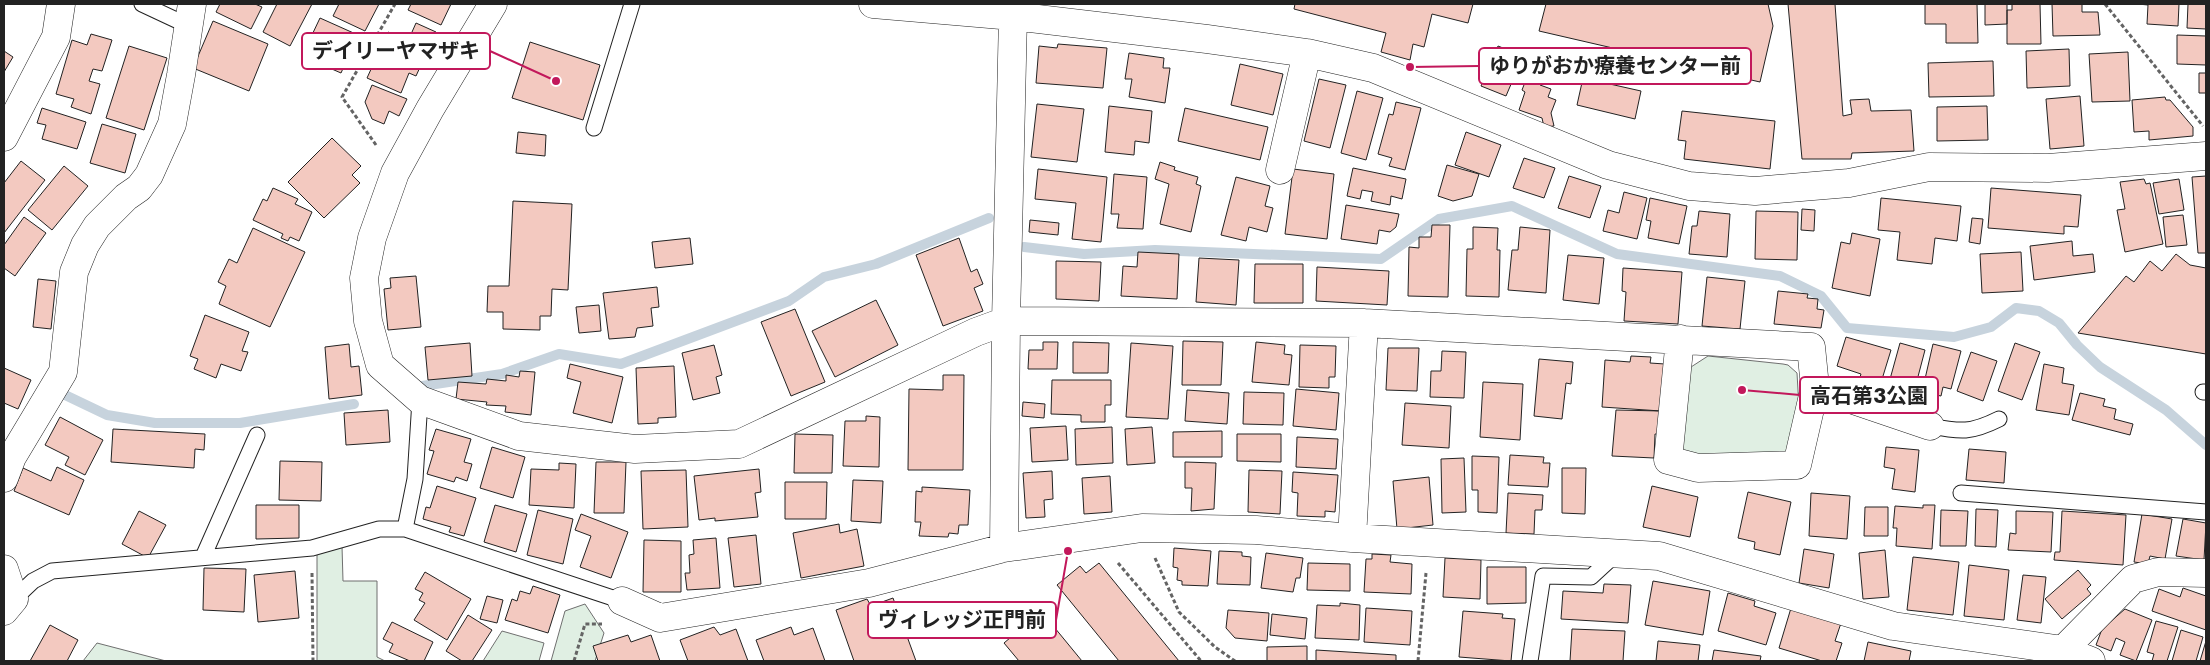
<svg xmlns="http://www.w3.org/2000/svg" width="2210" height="665" font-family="Jost,'Noto Sans JP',sans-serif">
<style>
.green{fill:#e0efe3;stroke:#6f6f6f}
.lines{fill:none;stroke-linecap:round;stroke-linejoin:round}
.stream{stroke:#c7d3dd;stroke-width:10}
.building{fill:#f3c9c0;stroke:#222}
.service-casing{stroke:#222;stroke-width:17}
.minor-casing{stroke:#222;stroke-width:29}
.path{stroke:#646464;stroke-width:3;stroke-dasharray:4 2.5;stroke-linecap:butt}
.service{stroke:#fff;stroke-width:15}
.minor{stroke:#fff;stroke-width:28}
.leader{fill:none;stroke:#c2185b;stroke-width:2}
.callout-dot{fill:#c2185b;stroke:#fff;stroke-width:2}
.callout{fill:#fff;stroke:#c2185b;stroke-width:2}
.callout-label{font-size:21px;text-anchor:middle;font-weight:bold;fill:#222}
</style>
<rect width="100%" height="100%" fill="#fff"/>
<path class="green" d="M 1708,356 L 1783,364 L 1788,365 L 1797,373 L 1799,408 L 1788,448 L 1785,453 L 1730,458 L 1682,453 L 1688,373 L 1691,367 Z
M 342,546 L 343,581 L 377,581 L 377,657 L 385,661 L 317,661 L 317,553 Z
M 585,604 L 604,633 L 595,661 L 551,661 L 565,611 Z
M 502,631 L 544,643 L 539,661 L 483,661 Z
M 97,643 L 166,661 L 83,661 Z"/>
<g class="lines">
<path class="stream" d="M 1024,247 L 1084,254 L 1155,250 L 1381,259 L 1439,219 L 1512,206 L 1617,254 L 1780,276 L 1821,296 L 1847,328 L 1954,337 L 1991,327 L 2016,308 L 2039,311 L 2059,323 L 2077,345 L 2100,367 L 2166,410 L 2206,445
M 422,386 L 502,374 L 559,354 L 621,364 L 789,301 L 824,277 L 876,264 L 989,218
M 63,394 L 107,415 L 155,423 L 240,423 L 354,404"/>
</g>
<path class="building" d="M 220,4 L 255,4 L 262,7 L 251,29 L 216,12 Z
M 277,4 L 312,4 L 290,46 L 263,32 Z
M 339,4 L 379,4 L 365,31 L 333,16 Z
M 411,4 L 451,4 L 441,25 L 408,10 Z
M 1295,4 L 1473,4 L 1468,23 L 1432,14 L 1424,47 L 1413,44 L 1410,60 L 1381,52 L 1386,33 L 1294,9 Z
M 1546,4 L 1768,4 L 1773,26 L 1760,82 L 1539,31 Z
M 1788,4 L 1835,4 L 1843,116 L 1852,114 L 1850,100 L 1869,99 L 1871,111 L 1911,110 L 1914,151 L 1852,153 L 1851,159 L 1802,159 Z
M 1925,4 L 1977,4 L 1978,43 L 1946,43 L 1946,24 L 1925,24 Z
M 1985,4 L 2007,4 L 2007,24 L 1985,25 Z
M 2012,4 L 2040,4 L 2041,44 L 2007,44 L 2007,10 L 2012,10 Z
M 2052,4 L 2082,4 L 2082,12 L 2098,12 L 2100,35 L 2053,36 Z
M 2138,4 L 2179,4 L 2178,26 L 2147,24 L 2148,5 Z
M 2188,4 L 2206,4 L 2206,29 L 2187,28 Z
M 320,18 L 358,35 L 341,73 L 302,56 Z
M 213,21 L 268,44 L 249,91 L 193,68 Z
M 416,23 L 436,32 L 416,76 L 409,73 L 401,93 L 367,78 L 388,32 L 408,41 Z
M 91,34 L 112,40 L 102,71 L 93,69 L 89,81 L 100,84 L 91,114 L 71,107 L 74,99 L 56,94 L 72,40 L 87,45 Z
M 2177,35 L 2206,36 L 2206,65 L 2177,64 Z
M 530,42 L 600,65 L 583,120 L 512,98 Z
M 1058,44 L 1107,48 L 1103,88 L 1036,83 L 1039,46 L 1057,48 Z
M 129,46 L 167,58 L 144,130 L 106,118 Z
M 1498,46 L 1523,56 L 1506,96 L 1481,86 Z
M 2069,49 L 2070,86 L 2027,88 L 2026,51 Z
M 4,51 L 13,57 L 4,72 Z
M 2128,52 L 2130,101 L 2092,102 L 2089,54 Z
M 1129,53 L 1164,58 L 1163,68 L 1170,68 L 1165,103 L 1129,97 L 1132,79 L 1125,79 Z
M 1993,61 L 1994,96 L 1929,97 L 1928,63 Z
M 1240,64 L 1283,74 L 1273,115 L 1231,105 Z
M 1529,72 L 1542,77 L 1540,85 L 1551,89 L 1548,97 L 1556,100 L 1551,113 L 1554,126 L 1544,127 L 1542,118 L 1519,110 L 1525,92 L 1522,90 Z
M 2199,73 L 2206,73 L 2206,93 L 2199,93 Z
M 1583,78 L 1641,91 L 1635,119 L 1577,105 Z
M 1319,79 L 1346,85 L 1330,148 L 1304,141 Z
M 372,85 L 407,99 L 399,116 L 389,111 L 384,124 L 372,119 L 365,102 Z
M 1357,91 L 1383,98 L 1366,160 L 1341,153 Z
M 2080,96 L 2084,146 L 2050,149 L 2046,99 Z
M 2165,97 L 2166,100 L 2170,100 L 2193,127 L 2193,136 L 2149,140 L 2149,131 L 2134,132 L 2132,100 Z
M 1396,102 L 1421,108 L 1405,170 L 1389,166 L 1392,158 L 1378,154 L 1389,114 L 1393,115 Z
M 1037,104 L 1084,109 L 1077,162 L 1031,157 Z
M 1109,106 L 1152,111 L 1149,143 L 1135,141 L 1134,155 L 1105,152 Z
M 1987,106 L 1988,140 L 1937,141 L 1937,107 Z
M 42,108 L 86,122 L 77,149 L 42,139 L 46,125 L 37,123 Z
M 1185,108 L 1268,127 L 1260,160 L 1178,141 Z
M 1682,111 L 1775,121 L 1770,169 L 1684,159 L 1686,141 L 1678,140 Z
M 102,124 L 136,134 L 125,173 L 90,163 Z
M 518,132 L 546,135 L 545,156 L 516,153 Z
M 1466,132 L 1501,145 L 1489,177 L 1455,165 Z
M 332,138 L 361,166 L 352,175 L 360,183 L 324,218 L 288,182 Z
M 1524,158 L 1555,168 L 1544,198 L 1513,188 Z
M 21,161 L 45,180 L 4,233 L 4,183 Z
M 1160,162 L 1175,167 L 1174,170 L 1198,177 L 1196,184 L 1201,186 L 1191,232 L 1160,224 L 1169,184 L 1155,179 Z
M 1447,165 L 1479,174 L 1472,196 L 1453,201 L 1438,196 Z
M 64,166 L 88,186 L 52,230 L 28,210 Z
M 1353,168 L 1406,179 L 1402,199 L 1391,196 L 1390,205 L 1371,201 L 1373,192 L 1362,190 L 1360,199 L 1347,196 Z
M 1038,169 L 1107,177 L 1101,242 L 1072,239 L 1076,203 L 1035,199 Z
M 1293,169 L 1334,174 L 1327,239 L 1285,234 Z
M 1114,174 L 1147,177 L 1143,229 L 1117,228 L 1119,214 L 1111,214 Z
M 1569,176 L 1601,186 L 1590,218 L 1558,208 Z
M 2206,176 L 2206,253 L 2198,253 L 2192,177 Z
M 1236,177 L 1270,186 L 1265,206 L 1273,208 L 1267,232 L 1249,227 L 1246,241 L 1221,235 Z
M 2144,179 L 2146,184 L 2150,183 L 2163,244 L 2125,252 L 2117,210 L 2125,209 L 2120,182 Z
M 2179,179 L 2184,210 L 2159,214 L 2153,183 Z
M 273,188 L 298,199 L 295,204 L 312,212 L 299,241 L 290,237 L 288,241 L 281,238 L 283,234 L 253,220 L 263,199 L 267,201 Z
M 1991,188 L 2081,195 L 2078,227 L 2064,226 L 2064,234 L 1988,228 Z
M 1624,192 L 1647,198 L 1637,239 L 1603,231 L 1608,210 L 1619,213 Z
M 1650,198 L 1687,206 L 1679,244 L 1648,238 L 1651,221 L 1646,220 Z
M 1881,198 L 1961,206 L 1957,241 L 1935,238 L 1932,264 L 1897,260 L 1900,232 L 1878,230 Z
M 513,201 L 572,204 L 568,290 L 552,289 L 551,316 L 540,316 L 540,330 L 503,329 L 503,312 L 487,312 L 488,286 L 509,286 Z
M 1346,205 L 1399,214 L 1396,227 L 1390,232 L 1379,230 L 1377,244 L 1341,239 Z
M 1802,209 L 1815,210 L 1814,231 L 1801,230 Z
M 1699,211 L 1730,214 L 1727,257 L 1689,254 L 1692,226 L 1697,226 Z
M 1756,211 L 1798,212 L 1797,260 L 1755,259 Z
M 2183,215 L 2187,245 L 2166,247 L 2163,217 Z
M 24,217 L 46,233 L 15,276 L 4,268 L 4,245 Z
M 1972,218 L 1983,219 L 1980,244 L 1969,242 Z
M 1030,220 L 1059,223 L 1058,235 L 1029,232 Z
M 1432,225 L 1450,225 L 1448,297 L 1408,296 L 1409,247 L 1419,248 L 1419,237 L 1431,237 Z
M 1473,227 L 1498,228 L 1497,250 L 1500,250 L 1499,297 L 1466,296 L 1467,249 L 1473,249 Z
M 1520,227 L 1550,230 L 1546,293 L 1508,290 L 1512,250 L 1518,250 Z
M 253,228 L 305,252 L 270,327 L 219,304 L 226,286 L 218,282 L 229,259 L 237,263 Z
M 1852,233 L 1880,239 L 1870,296 L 1832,288 L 1841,242 L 1850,244 Z
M 690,238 L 693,264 L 655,268 L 652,242 Z
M 959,238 L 971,272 L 977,269 L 983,284 L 974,288 L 983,311 L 943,326 L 916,255 Z
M 2072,241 L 2073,256 L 2093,254 L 2095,272 L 2034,280 L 2030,246 Z
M 1138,252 L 1179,254 L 1177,299 L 1121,296 L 1123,266 L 1137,267 Z
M 2021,252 L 2023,291 L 1982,293 L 1980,254 Z
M 2176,254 L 2190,265 L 2206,268 L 2206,354 L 2078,333 L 2126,276 L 2134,282 L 2150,261 L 2162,271 Z
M 1568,255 L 1604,258 L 1599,304 L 1563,300 Z
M 1199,258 L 1239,260 L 1236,305 L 1196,302 Z
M 1056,261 L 1101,262 L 1099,301 L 1056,299 Z
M 1255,264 L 1303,264 L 1303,303 L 1254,303 Z
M 1317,267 L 1389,271 L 1387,305 L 1316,301 Z
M 1623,268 L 1682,272 L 1678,324 L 1624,321 L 1626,292 L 1622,291 Z
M 416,276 L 421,327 L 388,330 L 384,289 L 391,288 L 390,278 Z
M 1707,277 L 1745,281 L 1740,329 L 1702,326 Z
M 38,279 L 56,281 L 51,329 L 33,327 Z
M 657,287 L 659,307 L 651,308 L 653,326 L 637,328 L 635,337 L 609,339 L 603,293 Z
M 1778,291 L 1808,294 L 1807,298 L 1818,299 L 1817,309 L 1824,310 L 1821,328 L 1774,324 Z
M 876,300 L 898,345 L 835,377 L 812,331 Z
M 599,305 L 601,331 L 579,333 L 576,307 Z
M 795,309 L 825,382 L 791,396 L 761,322 Z
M 205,315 L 249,332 L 242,351 L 248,352 L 241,371 L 221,364 L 216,378 L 194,369 L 198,359 L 190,356 Z
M 1846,337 L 1891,350 L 1879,389 L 1858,383 L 1861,374 L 1837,366 Z
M 1183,341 L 1223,342 L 1221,385 L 1182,385 Z
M 1043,342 L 1058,342 L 1057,369 L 1028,369 L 1029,350 L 1043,350 Z
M 1073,342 L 1109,343 L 1108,373 L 1073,373 Z
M 1256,342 L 1285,345 L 1284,354 L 1292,355 L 1289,385 L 1252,382 Z
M 470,343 L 472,376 L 428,380 L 425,347 Z
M 1131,343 L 1173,346 L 1168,419 L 1126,417 Z
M 1900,343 L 1925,350 L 1915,388 L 1906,386 L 1904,394 L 1887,390 Z
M 2015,343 L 2040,352 L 2022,400 L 1998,391 Z
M 349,344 L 351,367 L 359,366 L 362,395 L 329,399 L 325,347 Z
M 1933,344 L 1961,351 L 1951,389 L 1943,387 L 1941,396 L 1922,392 Z
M 714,345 L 722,375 L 716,377 L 720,393 L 693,400 L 682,353 Z
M 1300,345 L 1336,346 L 1335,377 L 1329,377 L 1329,388 L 1299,387 Z
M 1388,348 L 1419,348 L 1417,391 L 1386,390 Z
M 1442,351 L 1466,352 L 1464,398 L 1430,397 L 1431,371 L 1441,371 Z
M 1971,352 L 1997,361 L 1983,401 L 1957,391 Z
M 1631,356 L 1651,357 L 1650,363 L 1665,364 L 1661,411 L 1602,407 L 1605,360 L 1630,362 Z
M 1539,359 L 1573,362 L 1571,384 L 1566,383 L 1562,419 L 1534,416 Z
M 570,364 L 623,377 L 612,423 L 573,413 L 581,382 L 567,378 Z
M 2044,364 L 2064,368 L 2062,383 L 2074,385 L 2069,415 L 2036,410 Z
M 674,366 L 676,417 L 658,418 L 658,423 L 638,424 L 636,368 Z
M 4,368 L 31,380 L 18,409 L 4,403 Z
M 520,371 L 535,372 L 531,415 L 505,412 L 506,406 L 486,405 L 487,402 L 456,399 L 458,382 L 486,384 L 487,379 L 506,381 L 506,375 L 519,377 Z
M 943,375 L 964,375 L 963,470 L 908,470 L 909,389 L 943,390 Z
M 1052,380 L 1111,380 L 1111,405 L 1105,405 L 1105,422 L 1081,422 L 1081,415 L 1051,414 Z
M 1483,382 L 1523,384 L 1520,440 L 1480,437 Z
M 1296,389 L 1339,393 L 1336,430 L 1293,426 Z
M 1187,390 L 1229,393 L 1227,424 L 1185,421 Z
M 1244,392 L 1284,393 L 1283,425 L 1243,424 Z
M 2080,393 L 2105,399 L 2103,406 L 2116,409 L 2114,419 L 2133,424 L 2130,435 L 2072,420 Z
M 1023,402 L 1045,404 L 1044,418 L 1022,416 Z
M 1405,403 L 1451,406 L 1449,448 L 1402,445 Z
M 388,410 L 390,442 L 346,445 L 344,413 Z
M 1616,410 L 1661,411 L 1660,434 L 1655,434 L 1654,458 L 1612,456 Z
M 866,416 L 880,417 L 879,467 L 843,466 L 845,421 L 866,421 Z
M 60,417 L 103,440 L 85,475 L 65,465 L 69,457 L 45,445 Z
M 1066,426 L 1068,460 L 1032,462 L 1030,428 Z
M 1112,427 L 1113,463 L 1076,465 L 1075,429 Z
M 1152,427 L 1155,463 L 1127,465 L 1125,429 Z
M 113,429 L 205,434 L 204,450 L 195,449 L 194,468 L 111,462 Z
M 436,429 L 471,439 L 464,462 L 472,464 L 467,481 L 456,477 L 454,482 L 427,474 L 434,451 L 429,450 Z
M 1222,431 L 1222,457 L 1173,457 L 1173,432 Z
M 795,434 L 833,435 L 832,473 L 794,473 Z
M 1237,434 L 1281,434 L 1281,462 L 1237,461 Z
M 1297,437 L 1338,439 L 1336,469 L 1296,467 Z
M 492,447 L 525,457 L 513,498 L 480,488 Z
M 1886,447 L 1919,450 L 1915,492 L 1892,489 L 1895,469 L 1884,467 Z
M 1969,449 L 2006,452 L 2004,483 L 1966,480 Z
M 1510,455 L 1544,457 L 1543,463 L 1550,463 L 1548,487 L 1508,485 Z
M 1472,456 L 1499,457 L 1497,513 L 1478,512 L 1478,490 L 1472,490 Z
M 1464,458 L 1466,512 L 1442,513 L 1441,459 Z
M 280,461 L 322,462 L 321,501 L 279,500 Z
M 596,462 L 626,462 L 624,513 L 594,513 Z
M 1185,462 L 1216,463 L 1214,509 L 1191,511 L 1192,488 L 1185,488 Z
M 559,463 L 576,464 L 574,508 L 529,505 L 531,469 L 559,470 Z
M 57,467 L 84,480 L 69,515 L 14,491 L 23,468 L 51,481 Z
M 1562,468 L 1586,468 L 1585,514 L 1562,513 Z
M 759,469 L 761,492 L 755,493 L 758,517 L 715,521 L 715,518 L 699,520 L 694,476 Z
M 686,470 L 688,527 L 643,529 L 641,471 Z
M 1249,470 L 1282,471 L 1280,514 L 1248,512 Z
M 1052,471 L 1053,499 L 1044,500 L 1045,517 L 1026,518 L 1023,473 Z
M 1293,472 L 1338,475 L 1335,512 L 1325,511 L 1325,517 L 1297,516 L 1298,493 L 1292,492 Z
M 1110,476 L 1112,512 L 1084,514 L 1082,478 Z
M 1429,477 L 1433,525 L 1397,529 L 1393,481 Z
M 853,480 L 883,481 L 881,523 L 851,521 Z
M 785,482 L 827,482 L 826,519 L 785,519 Z
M 437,486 L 476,498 L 464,536 L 449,532 L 451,527 L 423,519 L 426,507 L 430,508 Z
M 1652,486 L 1698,497 L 1690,537 L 1643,527 Z
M 922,487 L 970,490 L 968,525 L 959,525 L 958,534 L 949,533 L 948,537 L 919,536 L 921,522 L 915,522 L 916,491 L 922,492 Z
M 1748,492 L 1791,502 L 1780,555 L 1754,549 L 1755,542 L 1738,538 Z
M 1508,493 L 1543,495 L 1542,510 L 1535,510 L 1534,534 L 1506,533 Z
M 1811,493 L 1850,496 L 1847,539 L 1809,536 Z
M 256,505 L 299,505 L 299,538 L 256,539 Z
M 495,505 L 527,514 L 516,552 L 484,542 Z
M 1923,505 L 1935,505 L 1932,549 L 1896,546 L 1897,528 L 1893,528 L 1895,506 L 1923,508 Z
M 1865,507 L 1888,507 L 1888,536 L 1864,536 Z
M 1976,509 L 1998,510 L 1996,547 L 1975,546 Z
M 538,510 L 573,519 L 563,564 L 527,555 Z
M 1941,510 L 1968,511 L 1966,546 L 1940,546 Z
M 139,511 L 166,525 L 148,558 L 122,544 Z
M 2016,511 L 2053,512 L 2051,552 L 2008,550 L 2010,533 L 2016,534 Z
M 2062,511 L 2126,515 L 2123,565 L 2054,560 L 2055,552 L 2060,552 Z
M 581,514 L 628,532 L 611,578 L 580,567 L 591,536 L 575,530 Z
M 2142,514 L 2172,519 L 2165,559 L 2150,556 L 2148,564 L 2134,562 Z
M 2183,519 L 2206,523 L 2204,560 L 2176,556 Z
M 839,524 L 840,533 L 857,529 L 864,566 L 801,578 L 793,533 Z
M 756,535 L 761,584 L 734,587 L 728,538 Z
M 716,538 L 720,588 L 687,590 L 685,573 L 690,573 L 689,555 L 694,554 L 693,540 Z
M 644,540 L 681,541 L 681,592 L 643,592 Z
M 1174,548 L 1211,551 L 1208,586 L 1182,585 L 1182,581 L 1177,580 L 1178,568 L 1173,567 Z
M 1804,549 L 1834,554 L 1829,588 L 1799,583 Z
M 1885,550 L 1889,597 L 1863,599 L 1859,553 Z
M 1219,551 L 1242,552 L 1242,556 L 1251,557 L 1250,585 L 1217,584 Z
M 1266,553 L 1303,558 L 1300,578 L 1296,578 L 1293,592 L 1261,588 Z
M 1372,554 L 1391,555 L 1390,562 L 1412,564 L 1411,594 L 1364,592 L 1366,559 L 1372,559 Z
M 1913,557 L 1959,562 L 1953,615 L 1907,610 Z
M 1445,558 L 1481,560 L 1480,599 L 1443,597 Z
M 1099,563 L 1179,661 L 1119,661 L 1057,585 L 1080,566 L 1086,573 Z
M 1308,563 L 1350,564 L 1350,591 L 1307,590 Z
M 1969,565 L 2009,570 L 2004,620 L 1964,616 Z
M 1487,567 L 1526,567 L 1526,603 L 1487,604 Z
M 204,568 L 246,569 L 244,612 L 203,610 Z
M 2078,570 L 2091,585 L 2087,589 L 2091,594 L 2062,619 L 2045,599 Z
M 295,571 L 299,618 L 258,622 L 254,575 Z
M 425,572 L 471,599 L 447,640 L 414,620 L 425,603 L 419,600 L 423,593 L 415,589 Z
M 2023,575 L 2046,577 L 2041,623 L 2017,620 Z
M 1653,581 L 1710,591 L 1703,635 L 1645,625 Z
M 1604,584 L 1631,585 L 1628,623 L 1561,619 L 1563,591 L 1603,593 Z
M 533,586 L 560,595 L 548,633 L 505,620 L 512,599 L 517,601 L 520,591 L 530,594 Z
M 2183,588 L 2206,596 L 2206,630 L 2152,611 L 2159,589 L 2180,597 Z
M 1728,593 L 1755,601 L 1754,606 L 1776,613 L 1766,645 L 1718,631 Z
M 487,596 L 503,600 L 497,623 L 480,619 Z
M 893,598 L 916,661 L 854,661 L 836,610 L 867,599 L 871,606 Z
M 1340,603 L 1360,605 L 1359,640 L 1315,638 L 1317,605 L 1340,606 Z
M 1036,605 L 1082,661 L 1019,661 L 1004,643 L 1017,632 L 1011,625 Z
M 1366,608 L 1412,611 L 1410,645 L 1364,642 Z
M 1791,608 L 1841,623 L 1835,641 L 1842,643 L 1836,661 L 1822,661 L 1779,648 Z
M 2125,609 L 2152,620 L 2136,661 L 2120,655 L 2125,642 L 2116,638 L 2111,651 L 2096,645 L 2102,629 Z
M 1228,610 L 1269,613 L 1267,641 L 1235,638 L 1226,628 Z
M 1463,611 L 1503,614 L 1502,618 L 1515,619 L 1511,661 L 1459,657 Z
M 1272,614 L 1307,618 L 1305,639 L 1270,635 Z
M 468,615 L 492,630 L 472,661 L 462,661 L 446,651 Z
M 2156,621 L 2178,627 L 2167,661 L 2152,661 L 2154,654 L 2147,652 Z
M 392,622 L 433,642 L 424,661 L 410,661 L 389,652 L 393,644 L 383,639 Z
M 50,625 L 78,640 L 67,661 L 30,661 Z
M 714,627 L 720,635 L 736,629 L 748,661 L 688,661 L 680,640 Z
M 791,627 L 794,635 L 813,628 L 825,661 L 764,661 L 756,640 Z
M 1572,629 L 1625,631 L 1623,661 L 1570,661 Z
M 2181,630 L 2203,637 L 2196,661 L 2172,661 Z
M 628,635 L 631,642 L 651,635 L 660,661 L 598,661 L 593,646 Z
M 1658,641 L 1700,645 L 1698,661 L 1656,661 Z
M 2206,641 L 2206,661 L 2200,661 Z
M 1868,642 L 1911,651 L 1909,661 L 1864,661 Z
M 1307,646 L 1307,661 L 1267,661 L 1267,647 Z
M 1316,650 L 1396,655 L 1396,661 L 1316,661 Z
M 1714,650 L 1761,656 L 1760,661 L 1766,661 L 1712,661 Z"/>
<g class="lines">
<defs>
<path id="service" d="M 142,4 L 189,26
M 594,128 L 632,4
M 2203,392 L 2206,392
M 1930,426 C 1961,432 1971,433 1999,419
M 1961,493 L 2206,512
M 405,529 L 415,479 L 420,400
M 203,557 L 257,435
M 14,599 L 33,581 L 52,571 L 312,548 L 379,529 L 405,529 L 622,601
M 1530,661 L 1543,576 L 1591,577 L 1616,554"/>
<path id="minor" d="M 493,4 L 430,109 L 395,173 L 372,238 L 364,278 L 368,321 L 380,365 L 420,400 L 519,436 L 635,449 L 739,444 L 976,332 L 1006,321 L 1364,323 L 1811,347 L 1815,387 L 1797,465 L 1698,468 L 1668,460 L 1680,339
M 873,4 L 1013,16 L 1207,39 L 1307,53 L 1373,68 L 1608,165 L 1689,186 L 1755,191 L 1849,183 L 1929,167 L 2048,168 L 2206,156
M 4,137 L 56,37 L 61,4
M 1280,170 L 1307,53
M 1815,387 L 1930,426
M 4,478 L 12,457 L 63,372 L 74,272 L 85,245 L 97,226 L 126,197 L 139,188 L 149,175 L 172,124 L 181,75 L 192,4
M 1352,538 L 1364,323
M 1004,548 L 1006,321 L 1013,16
M 4,569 L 14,599 L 4,611
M 622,601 L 660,618 L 869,583 L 1004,548 L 1142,528 L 1256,530 L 1352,538 L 1659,556 L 1893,626 L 2063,650 L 2091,661
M 2063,650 L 2133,579 L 2158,572 L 2206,573"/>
</defs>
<use href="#service" class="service-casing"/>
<use href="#minor" class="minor-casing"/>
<path class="path" d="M 2105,4 L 2203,126
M 376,145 L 342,97 L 395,4
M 1155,558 L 1179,612 L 1215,647 L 1235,661
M 1118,563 L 1201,661
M 312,573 L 313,661
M 574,661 L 585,624 L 602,624
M 1418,661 L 1426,573"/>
<use href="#service" class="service"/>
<use href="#minor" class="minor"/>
</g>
<path class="leader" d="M556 81L490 51M1410 67L1479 66M1742 390L1800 395M1068 551L1056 620"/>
<g class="callout-dot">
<circle cx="556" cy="81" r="5"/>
<circle cx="1410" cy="67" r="5"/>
<circle cx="1742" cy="390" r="5"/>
<circle cx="1068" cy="551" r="5"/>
</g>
<g class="callout">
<rect x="302" y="33" width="188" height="36" rx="5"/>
<rect x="1479" y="48" width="272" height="36" rx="5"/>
<rect x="1800" y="377" width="138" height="36" rx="5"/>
<rect x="868" y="602" width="188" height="36" rx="5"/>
</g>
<g class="callout-label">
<text x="396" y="58">デイリーヤマザキ</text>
<text x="1615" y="73">ゆりがおか療養センター前</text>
<text x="1869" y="403">高石第3公園</text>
<text x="962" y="627">ヴィレッジ正門前</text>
</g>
<rect width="2210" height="665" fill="none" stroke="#222222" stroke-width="10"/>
</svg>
